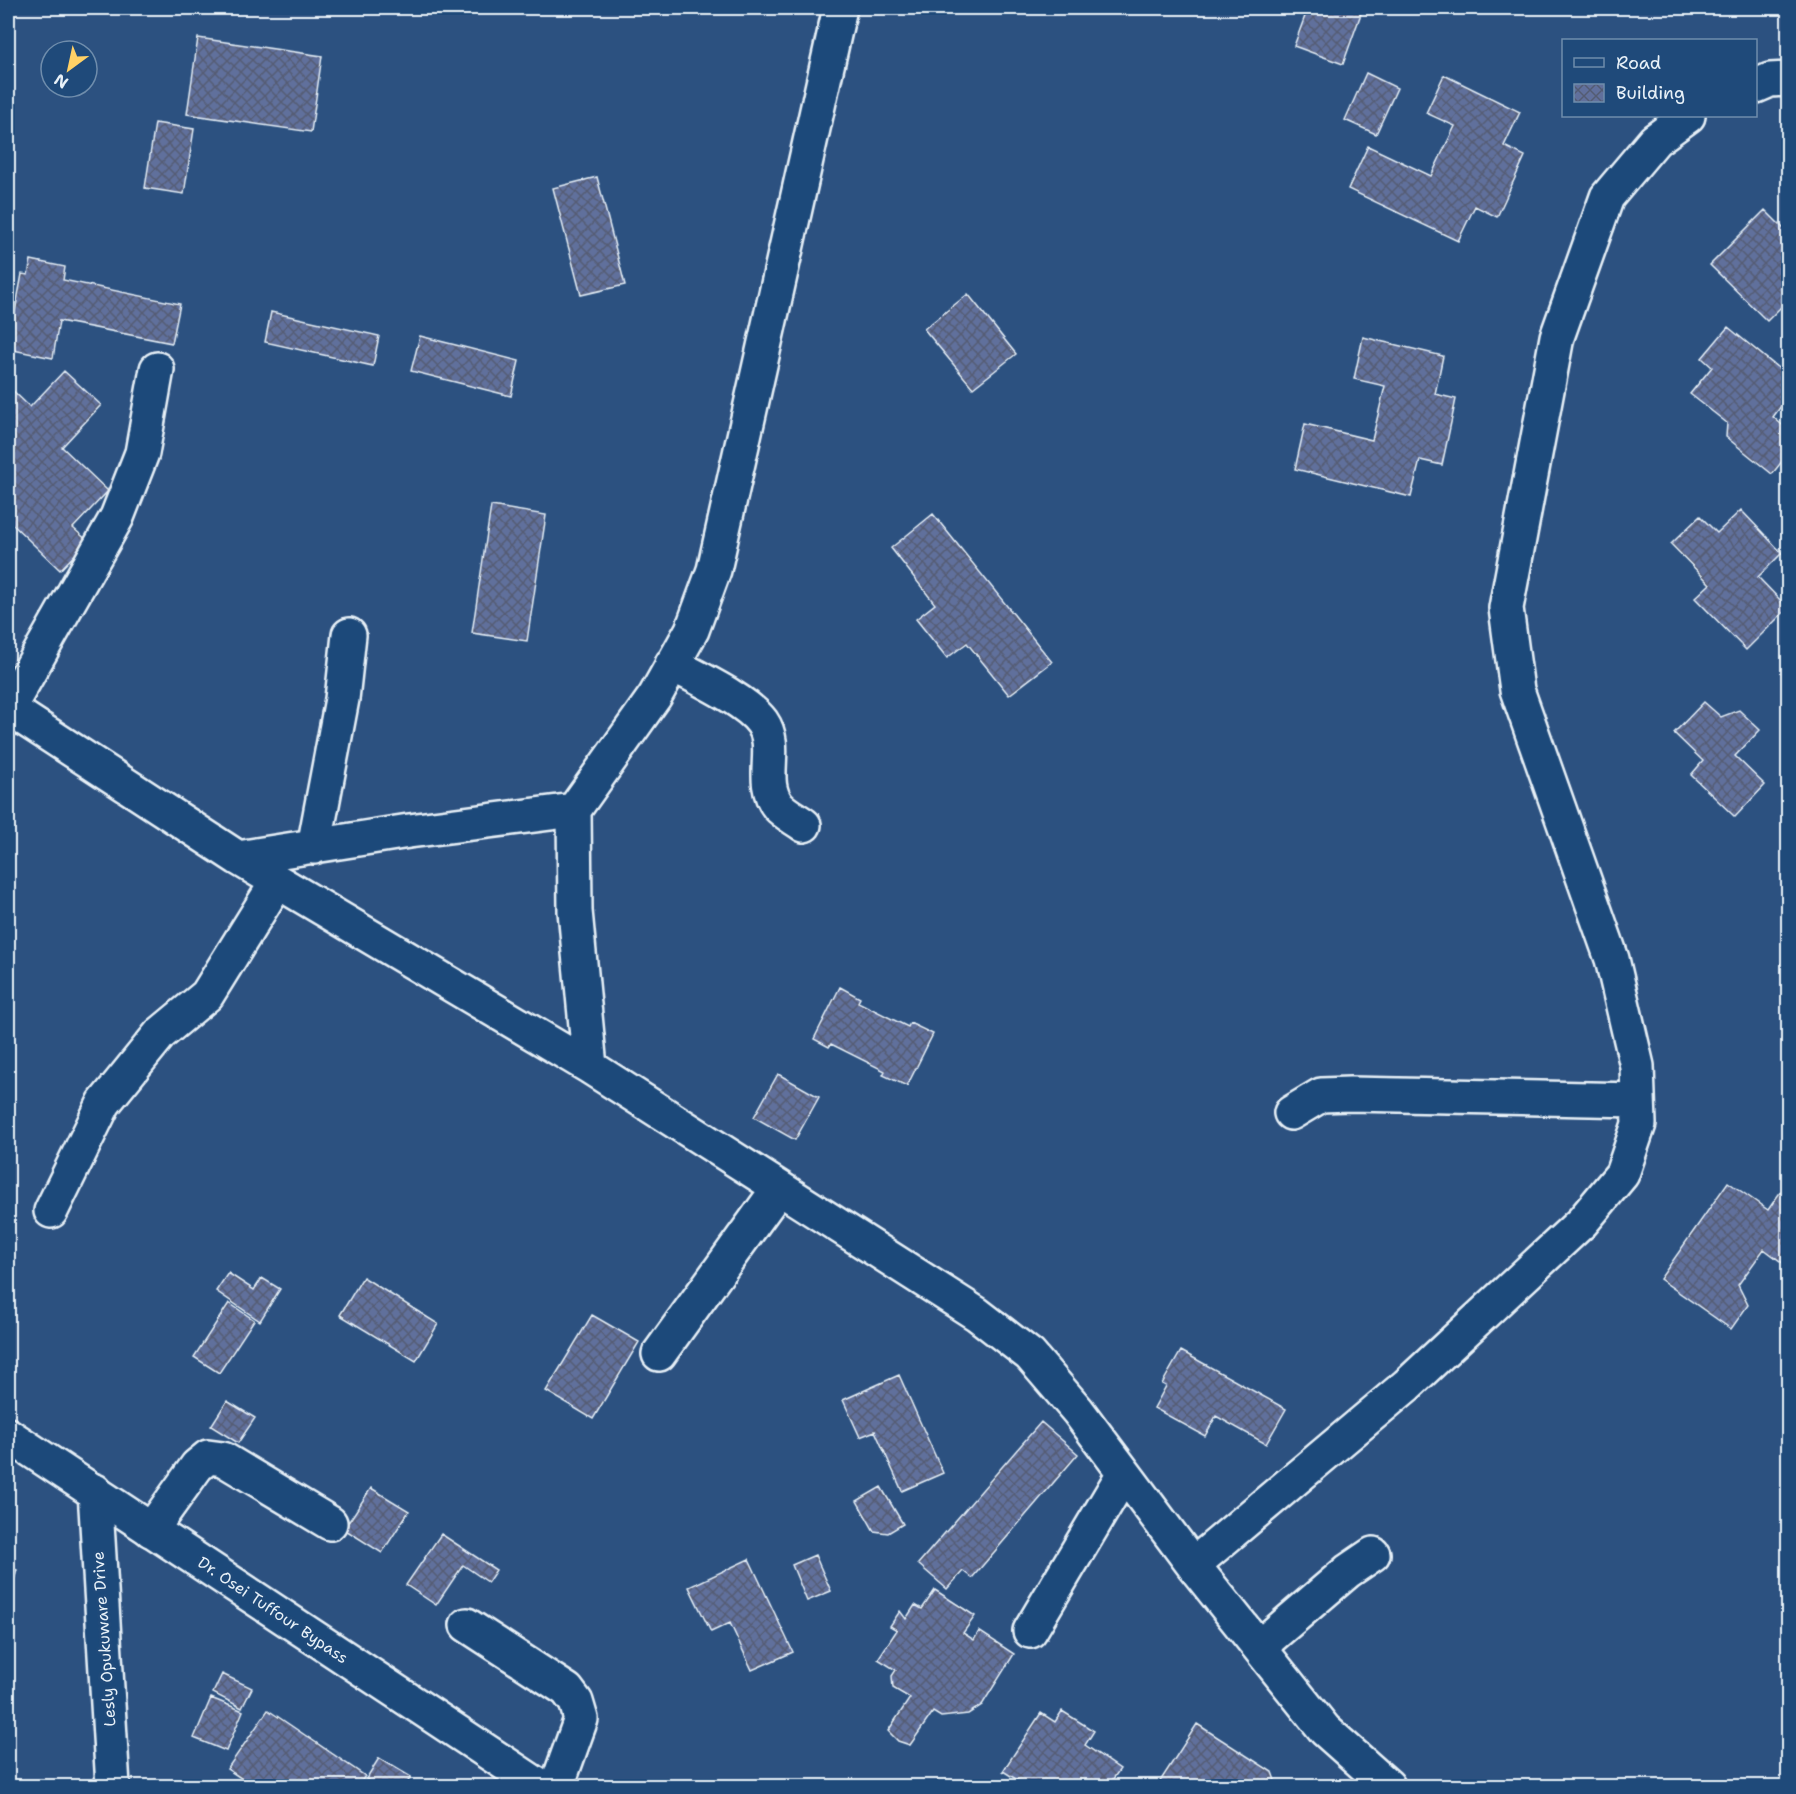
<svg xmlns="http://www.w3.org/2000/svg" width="1796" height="1794" font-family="'Shantell Sans',sans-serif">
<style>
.building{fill:url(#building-cross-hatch);stroke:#e8f1f8;stroke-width:1.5}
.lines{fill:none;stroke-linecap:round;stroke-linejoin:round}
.minor-casing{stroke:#e8f1f8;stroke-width:38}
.highway-casing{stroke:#e8f1f8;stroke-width:38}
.minor{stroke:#1f4a7a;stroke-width:33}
.highway{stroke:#1f4a7a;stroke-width:33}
.labels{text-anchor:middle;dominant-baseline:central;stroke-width:6;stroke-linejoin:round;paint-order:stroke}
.street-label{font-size:16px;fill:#e8f1f8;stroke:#1f4a7a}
</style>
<defs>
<pattern id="building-cross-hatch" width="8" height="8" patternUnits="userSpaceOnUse" patternTransform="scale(1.5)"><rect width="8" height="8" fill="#61709c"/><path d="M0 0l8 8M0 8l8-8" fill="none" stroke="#545c73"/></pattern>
</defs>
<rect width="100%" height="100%" fill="#2c5180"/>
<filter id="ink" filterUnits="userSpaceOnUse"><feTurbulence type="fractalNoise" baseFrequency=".0167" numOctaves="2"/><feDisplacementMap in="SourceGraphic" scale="12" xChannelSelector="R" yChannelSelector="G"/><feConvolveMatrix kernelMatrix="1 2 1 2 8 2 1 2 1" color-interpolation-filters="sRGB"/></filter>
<g filter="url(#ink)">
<path class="building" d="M 1308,8 L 1363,8 L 1343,64 L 1294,46 Z
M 198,38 L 322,56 L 311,132 L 187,114 Z
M 1366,73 L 1397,88 L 1376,134 L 1345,120 Z
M 1444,75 L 1520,112 L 1504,146 L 1525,156 L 1497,217 L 1475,206 L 1458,241 L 1348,189 L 1368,146 L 1431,176 L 1455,126 L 1426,113 Z
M 155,123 L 194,129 L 184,194 L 145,188 Z
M 597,177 L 625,285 L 581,295 L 553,188 Z
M 1765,210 L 1788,233 L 1788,300 L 1767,321 L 1710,265 Z
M 31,260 L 65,267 L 63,280 L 180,304 L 172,343 L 59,321 L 53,358 L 8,349 L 22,274 L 28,275 Z
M 968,294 L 1016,354 L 973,388 L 924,329 Z
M 271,312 L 379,336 L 373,366 L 265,342 Z
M 1728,327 L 1788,376 L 1788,397 L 1773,417 L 1788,430 L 1788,454 L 1772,474 L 1726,437 L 1727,423 L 1690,394 L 1712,367 L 1702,358 Z
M 420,336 L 519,361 L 511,396 L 411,371 Z
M 1363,337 L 1443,356 L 1435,394 L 1456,399 L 1442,465 L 1420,460 L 1411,497 L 1295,469 L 1305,424 L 1372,440 L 1385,386 L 1354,379 Z
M 64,371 L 101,405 L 62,447 L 108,491 L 73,528 L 88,541 L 60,570 L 8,520 L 8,386 L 30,407 Z
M 491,506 L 546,515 L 527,641 L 472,633 Z
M 1741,510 L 1782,553 L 1758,577 L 1788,608 L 1746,650 L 1695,598 L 1710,584 L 1671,544 L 1700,516 L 1717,533 Z
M 933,514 L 1052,662 L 1009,695 L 967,643 L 947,658 L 916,619 L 935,604 L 891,548 Z
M 1704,702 L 1721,717 L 1739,710 L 1760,730 L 1735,756 L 1765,785 L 1735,817 L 1691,775 L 1703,761 L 1674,733 Z
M 840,987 L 860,998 L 858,1002 L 908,1027 L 910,1023 L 933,1034 L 907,1086 L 883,1075 L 885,1071 L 831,1044 L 829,1047 L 814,1039 Z
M 778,1074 L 819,1097 L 795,1140 L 754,1117 Z
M 1728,1182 L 1768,1210 L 1781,1191 L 1788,1196 L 1788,1267 L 1764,1249 L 1738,1285 L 1748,1305 L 1731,1329 L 1660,1279 Z
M 228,1273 L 254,1290 L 262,1278 L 280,1289 L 260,1321 L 216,1291 Z
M 363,1277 L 438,1324 L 416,1361 L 340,1315 Z
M 229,1303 L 254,1320 L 219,1373 L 194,1357 Z
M 592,1315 L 639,1342 L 593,1419 L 546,1391 Z
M 1181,1351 L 1286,1409 L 1266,1444 L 1216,1416 L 1205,1436 L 1154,1408 L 1166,1386 L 1162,1384 Z
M 899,1375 L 943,1473 L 902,1491 L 875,1431 L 860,1437 L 843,1400 Z
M 227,1401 L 255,1418 L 238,1443 L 211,1426 Z
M 1041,1422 L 1078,1454 L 972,1578 L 963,1571 L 947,1589 L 918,1564 Z
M 881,1487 L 903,1524 L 888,1533 L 874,1531 L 857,1501 Z
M 371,1488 L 409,1511 L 382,1553 L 344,1529 Z
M 441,1534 L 496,1570 L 488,1582 L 463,1565 L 436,1605 L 406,1585 Z
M 815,1555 L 831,1591 L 807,1601 L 792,1565 Z
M 749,1559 L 793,1652 L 752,1670 L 730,1623 L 711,1632 L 689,1587 Z
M 8,1567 L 17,1570 L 8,1600 Z
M 935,1590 L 975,1616 L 963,1633 L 974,1640 L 979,1631 L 1014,1654 L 982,1705 L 968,1714 L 941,1717 L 933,1712 L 910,1745 L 898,1741 L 888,1731 L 910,1698 L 893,1688 L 892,1676 L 896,1670 L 878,1659 L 897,1630 L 890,1626 L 900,1611 L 906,1619 L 915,1605 L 922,1609 Z
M 222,1674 L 252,1688 L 242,1708 L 213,1693 Z
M 211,1698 L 243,1711 L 226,1751 L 194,1738 Z
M 268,1710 L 365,1776 L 358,1786 L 253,1786 L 227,1769 Z
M 1062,1711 L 1094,1731 L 1085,1745 L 1120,1769 L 1108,1786 L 1027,1786 L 1003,1771 L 1041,1713 L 1055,1722 Z
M 1197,1724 L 1272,1772 L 1277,1786 L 1157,1786 Z
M 379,1758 L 411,1777 L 405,1786 L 378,1786 L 366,1779 Z"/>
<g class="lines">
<defs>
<path id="minor" d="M 1756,86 L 1770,80 L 1788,79
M 672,664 C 697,678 746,700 762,722 C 780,748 758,780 778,806 C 784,813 796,819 804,825
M 8,708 L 238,858 L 590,1067 L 977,1314 L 1030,1355 L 1078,1411 L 1193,1565 L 1325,1730 L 1388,1786
M 8,709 L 117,517 L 142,453 L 157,369
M 314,847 L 342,699 L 349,635
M 238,858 L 409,831 L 574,810
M 590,1067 L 575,911 L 574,810 L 655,696 L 692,630 L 714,570 L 840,8
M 1291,1113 L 1321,1095 L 1350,1094 L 1638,1100
M 51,1211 L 104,1103 L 160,1034 L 207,995 L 277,882
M 659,1354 L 779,1188
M 95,1491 L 113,1786
M 151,1530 L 197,1466 L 208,1457 L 223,1459 L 330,1523
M 1193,1565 L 1407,1385 L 1582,1222 L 1622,1174 L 1639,1124 L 1637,1066 L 1612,959 L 1517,690 L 1506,608 L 1557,337 L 1607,197 L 1655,140 L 1688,116
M 467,1625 L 567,1690 L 576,1702 L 581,1719 L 557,1786
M 1030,1631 L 1124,1473
M 1259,1647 L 1348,1571 L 1373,1554"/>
<path id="highway" d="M 8,1435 L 539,1786"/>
</defs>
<use href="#minor" class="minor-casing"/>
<use href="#highway" class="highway-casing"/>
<use href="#minor" class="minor"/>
<use href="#highway" class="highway"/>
</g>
</g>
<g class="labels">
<g class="street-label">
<text transform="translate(273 1610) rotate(34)">Dr. Osei Tuffour Bypass</text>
<text transform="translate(104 1639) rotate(-94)">Lesly Opukuware Drive</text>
</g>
</g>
<rect width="1796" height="1794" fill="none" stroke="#1f4a7a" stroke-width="30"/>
<rect x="15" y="15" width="1766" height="1764" fill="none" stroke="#e8f1f8" stroke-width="2" filter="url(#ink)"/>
<rect x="1562" y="39" width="195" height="78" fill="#1f4a7a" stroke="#6f8dac" stroke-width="1.5"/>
<rect x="1574" y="58" width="30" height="9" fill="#1f4a7a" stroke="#6f8dac" stroke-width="1.5"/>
<text x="1616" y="69" font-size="18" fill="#e8f1f8">Road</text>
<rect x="1574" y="84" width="30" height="18" fill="url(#building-cross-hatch)" stroke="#6f8dac" stroke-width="1.5"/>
<text x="1616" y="99" font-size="18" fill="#e8f1f8">Building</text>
<g transform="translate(69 69) rotate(213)"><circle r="28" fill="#1f4a7a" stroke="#6f8dac" stroke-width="1.5"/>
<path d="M0-4.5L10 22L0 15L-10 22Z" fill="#ffd166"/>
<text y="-9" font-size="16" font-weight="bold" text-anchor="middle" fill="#e8f1f8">N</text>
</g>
</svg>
